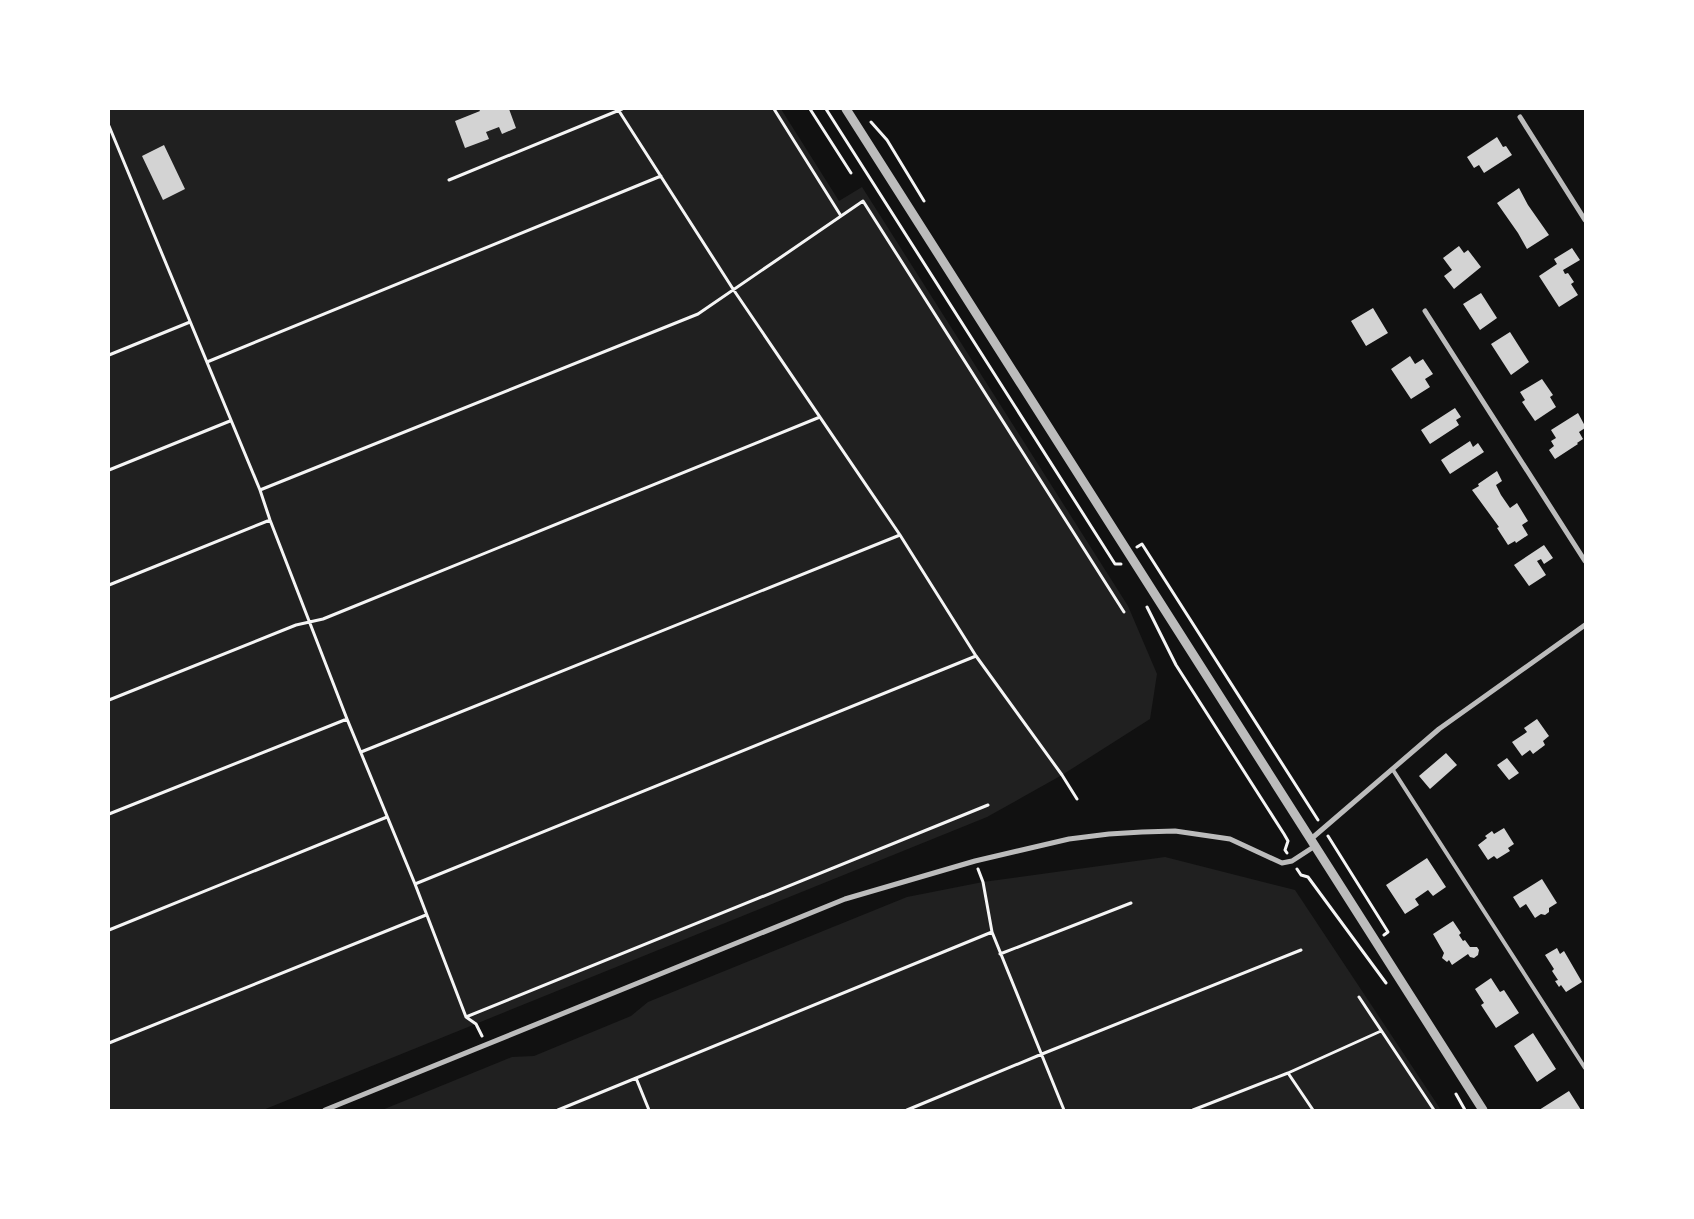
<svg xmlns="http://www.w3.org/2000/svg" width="1694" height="1219" font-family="'DM Sans',sans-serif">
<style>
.green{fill:#202020}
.building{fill:#d3d3d3}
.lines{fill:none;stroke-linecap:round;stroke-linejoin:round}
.path{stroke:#f5f5f5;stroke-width:3}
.service{stroke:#bcbcbc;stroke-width:4}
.minor{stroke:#bcbcbc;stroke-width:5}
.tertiary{stroke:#bcbcbc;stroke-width:9}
</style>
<rect width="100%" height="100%" fill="#111"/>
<path class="green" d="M 109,109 L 781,109 L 839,201 L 862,187 L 1128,606 L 1157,674 L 1150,719 L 1062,775 L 987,817 L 263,1110 L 109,1110 Z
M 1165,857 L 1295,890 L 1441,1110 L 382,1110 L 512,1057 L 534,1056 L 631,1016 L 648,1002 L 907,897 L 983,882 Z"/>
<path class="building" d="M 479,109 L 509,109 L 516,128 L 502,134 L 499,127 L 486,132 L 489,139 L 465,148 L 455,121 L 480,111 Z
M 1497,137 L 1503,147 L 1506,146 L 1512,155 L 1484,173 L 1479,165 L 1474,168 L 1467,157 Z
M 164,145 L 185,189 L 163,200 L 142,156 Z
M 1519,188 L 1528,205 L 1549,235 L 1527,249 L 1518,233 L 1497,203 Z
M 1459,246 L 1464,253 L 1468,250 L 1481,267 L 1454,289 L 1444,276 L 1452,270 L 1443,258 Z
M 1572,248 L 1580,260 L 1563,270 L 1565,274 L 1568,273 L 1574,282 L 1571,284 L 1578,295 L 1559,307 L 1539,276 L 1557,264 L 1554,259 Z
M 1481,293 L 1497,318 L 1480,330 L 1463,304 Z
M 1373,308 L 1388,333 L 1366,346 L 1351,321 Z
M 1510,332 L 1529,362 L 1511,375 L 1491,344 Z
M 1410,356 L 1415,364 L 1423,359 L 1433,374 L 1425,379 L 1430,387 L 1411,399 L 1391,369 Z
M 1542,379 L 1553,395 L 1550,397 L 1556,407 L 1535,421 L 1522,402 L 1525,400 L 1520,392 Z
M 1455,408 L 1461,417 L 1456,420 L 1459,425 L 1430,444 L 1421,430 Z
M 1578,413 L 1585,426 L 1585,428 L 1579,432 L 1583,439 L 1577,443 L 1578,444 L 1555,459 L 1549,450 L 1554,446 L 1551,441 L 1556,438 L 1551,430 Z
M 1470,441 L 1473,447 L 1478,443 L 1484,452 L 1450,474 L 1441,460 Z
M 1497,471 L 1502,481 L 1496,485 L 1501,495 L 1510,508 L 1517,503 L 1528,521 L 1522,525 L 1528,535 L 1516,543 L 1515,541 L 1508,545 L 1497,528 L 1499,527 L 1472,490 L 1479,486 L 1478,484 Z
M 1544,545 L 1553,558 L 1544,564 L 1541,559 L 1537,561 L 1546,575 L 1529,586 L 1514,565 Z
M 1537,719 L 1549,736 L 1543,741 L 1545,745 L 1533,754 L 1530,750 L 1522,756 L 1512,742 L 1527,732 L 1524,728 Z
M 1446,753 L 1457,765 L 1430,789 L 1419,776 Z
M 1507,758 L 1519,773 L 1509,780 L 1497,765 Z
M 1504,828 L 1514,844 L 1508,848 L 1510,851 L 1497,859 L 1494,856 L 1488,860 L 1478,845 L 1487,838 L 1485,836 L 1492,831 L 1494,834 Z
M 1427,858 L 1446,887 L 1433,896 L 1428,890 L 1415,899 L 1419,905 L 1405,914 L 1386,885 Z
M 1542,879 L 1557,903 L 1549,908 L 1549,912 L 1545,915 L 1541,914 L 1535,918 L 1526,904 L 1520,908 L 1513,897 Z
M 1453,921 L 1461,933 L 1459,935 L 1463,941 L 1465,940 L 1470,947 L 1477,947 L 1479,950 L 1478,955 L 1474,958 L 1470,957 L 1468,954 L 1452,965 L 1449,960 L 1447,962 L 1442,958 L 1444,953 L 1433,934 Z
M 1557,948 L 1560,954 L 1564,951 L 1582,982 L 1566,992 L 1561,985 L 1559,987 L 1555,981 L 1558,980 L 1552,971 L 1554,969 L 1545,955 Z
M 1491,978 L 1500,992 L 1504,990 L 1519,1013 L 1496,1028 L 1481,1005 L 1484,1003 L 1475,989 Z
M 1533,1033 L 1556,1069 L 1537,1082 L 1514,1046 Z
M 1569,1091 L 1581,1110 L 1539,1110 Z"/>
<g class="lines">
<path class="path" d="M 774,109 L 841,216
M 810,109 L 851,173
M 826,109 L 1115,564 L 1121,564
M 619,111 L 733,289 L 900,535 L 976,656 L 1062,775 L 1077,799
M 871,122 L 887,140 L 924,201
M 109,126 L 260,490 L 270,520 L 347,719 L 415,884 L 466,1017 L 476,1024 L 482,1036
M 449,180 L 622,109
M 109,355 L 190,322
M 207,362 L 661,176
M 109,470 L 230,421
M 260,490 L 698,314 L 863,201 L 1124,612
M 1137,547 L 1142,544 L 1318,820
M 109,585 L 270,520
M 1147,607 L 1176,665 L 1284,834 L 1288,841 L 1285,850 L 1287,853
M 109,700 L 296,625 L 323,619 L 820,417
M 361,752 L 900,535
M 109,814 L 347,719
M 1328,836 L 1388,932 L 1384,935
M 978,869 L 983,882 L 992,932 L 1064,1110
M 1297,869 L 1301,875 L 1308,877 L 1386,983
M 415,884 L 976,656
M 109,930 L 387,817
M 1000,954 L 1131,903
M 1359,997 L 1434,1110
M 466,1017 L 988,805
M 109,1043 L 426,915
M 1288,1073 L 1313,1110
M 636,1078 L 649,1110
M 1456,1094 L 1465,1110
M 558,1110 L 992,932
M 907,1110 L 1042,1054 L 1301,950
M 1193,1110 L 1288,1073 L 1381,1031"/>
<path class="service" d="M 1393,770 L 1585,1068"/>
<path class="minor" d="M 1520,117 L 1585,220
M 1425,311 L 1585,561
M 1311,839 L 1439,729 L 1585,625
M 325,1110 L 845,899 L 975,861 L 1069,839 L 1109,834 L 1142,832 L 1175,831 L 1230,839 L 1282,863 L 1292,861 L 1315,846"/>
<path class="tertiary" d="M 846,109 L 1483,1110"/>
</g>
<rect width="1694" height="1219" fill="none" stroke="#ffffff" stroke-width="220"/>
</svg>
